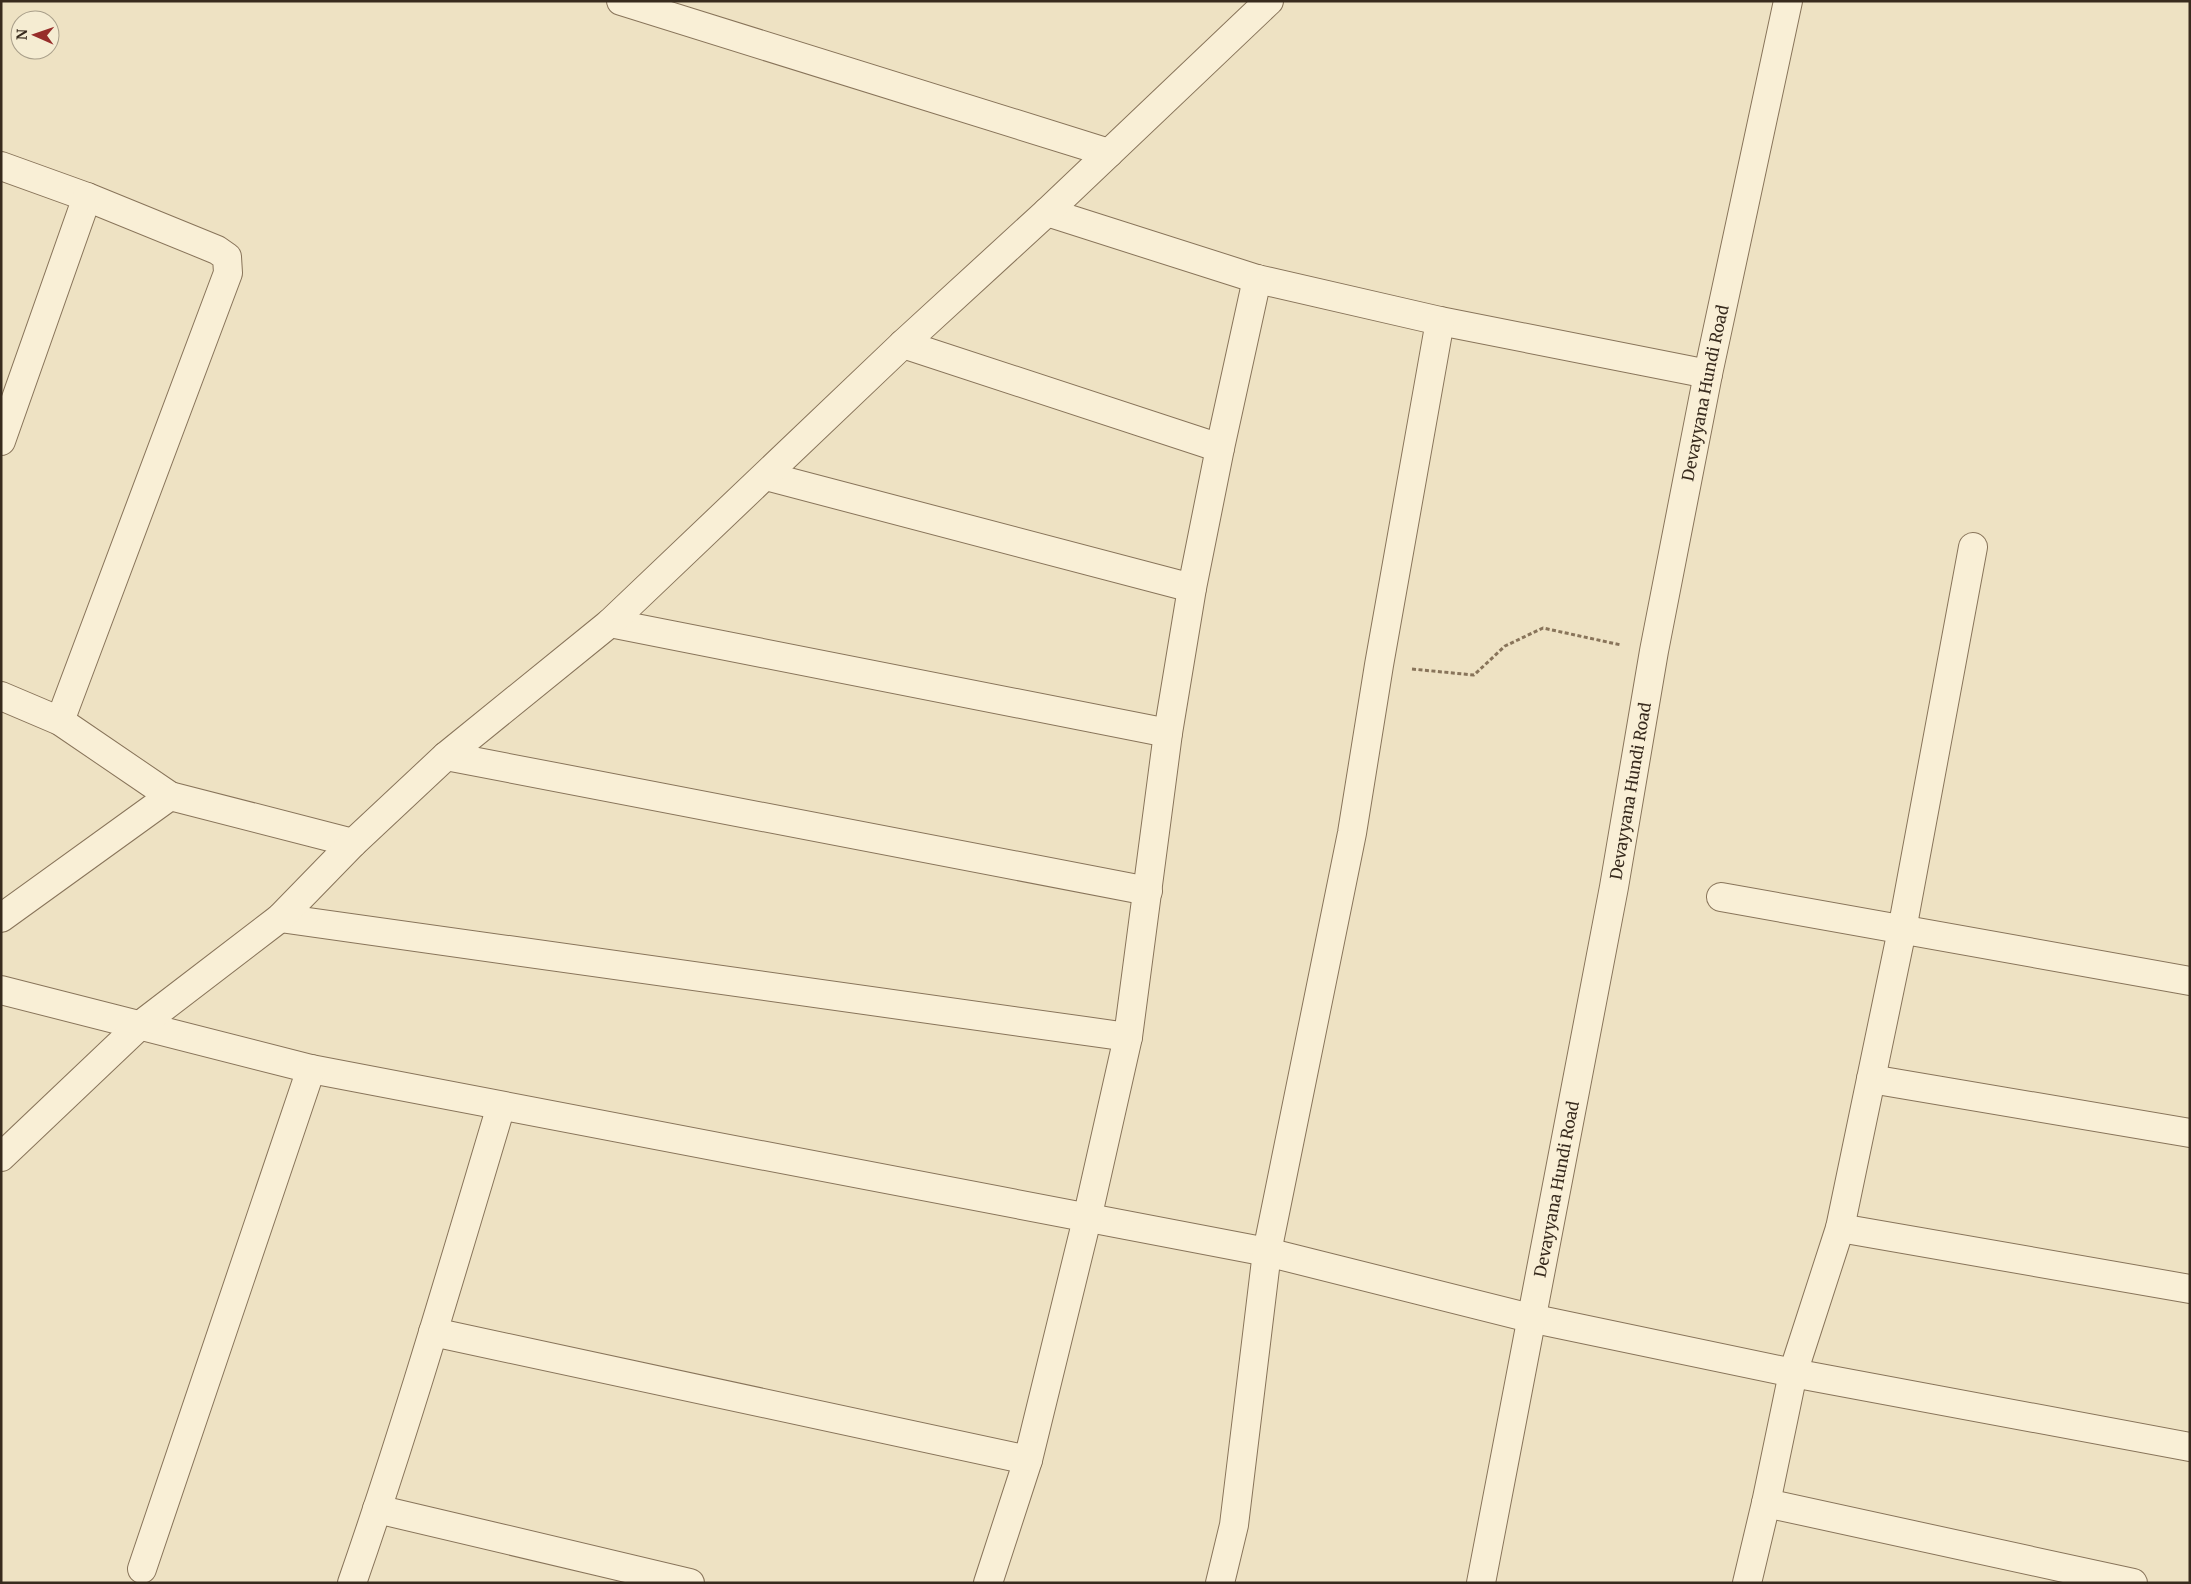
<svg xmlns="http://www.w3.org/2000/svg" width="2191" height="1584" font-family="Merriweather,serif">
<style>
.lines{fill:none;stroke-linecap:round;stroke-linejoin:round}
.minor-casing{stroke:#88745a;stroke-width:30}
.path{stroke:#88745a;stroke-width:3;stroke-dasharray:4 2.5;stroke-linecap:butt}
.minor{stroke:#f9efd6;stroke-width:28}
.labels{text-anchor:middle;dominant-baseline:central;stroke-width:5;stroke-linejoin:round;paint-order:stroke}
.street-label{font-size:16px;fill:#382b1e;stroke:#f5ecd2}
</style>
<rect width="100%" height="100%" fill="#eee2c3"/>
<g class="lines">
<defs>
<g id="minor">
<path d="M 621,1 L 1109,153"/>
<path d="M 1,166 L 87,197 L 217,250 L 227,257 L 228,273 L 60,721"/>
<path d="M 1047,212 L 1257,279 L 1440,321 L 1708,374"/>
<path d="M 903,344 L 1220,448"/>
<path d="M 1,441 L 87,197"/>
<path d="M 766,476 L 1192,588"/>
<path d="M 610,623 L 1168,733"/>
<path d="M 1,696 L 60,721 L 170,796"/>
<path d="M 446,756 L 1148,891"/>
<path d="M 1721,897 L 2190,981"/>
<path d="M 1,918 L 170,796 L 353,843"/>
<path d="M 280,918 L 1128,1037"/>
<path d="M 1,990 L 311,1069 L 1267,1252 L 1530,1318 L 1793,1373 L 2190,1447"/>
<path d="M 1871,1079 L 2190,1133"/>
<path d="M 1,1157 L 139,1026 L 280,918 L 353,843 L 446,756 L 610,623 L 903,344 L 1047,212 L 1269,1"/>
<path d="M 1840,1228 L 2190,1289"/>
<path d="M 433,1332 L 1028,1460"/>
<path d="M 1766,1503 L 2133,1583"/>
<path d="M 377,1509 L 690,1583"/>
<path d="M 142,1569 L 311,1069"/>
<path d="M 352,1583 C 407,1425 453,1266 501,1106"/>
<path d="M 988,1583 L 1028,1460 L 1087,1219 L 1128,1037 L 1168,733 L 1192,588 L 1220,448 L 1257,279"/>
<path d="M 1220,1583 L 1234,1525 L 1267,1252 L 1352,833 L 1379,665 L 1440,321"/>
<path id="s1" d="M 1481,1583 L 1614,887 L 1654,651 L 1708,374 L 1788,1"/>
<path d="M 1747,1583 L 1766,1503 L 1793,1373 L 1840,1228 L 1902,930 L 1973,547"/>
</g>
</defs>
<use href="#minor" class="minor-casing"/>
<path class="path" d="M 1412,669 L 1474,675 L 1505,646 L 1543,628 L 1621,645"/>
<use href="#minor" class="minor"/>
</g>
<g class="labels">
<g class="street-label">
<text stroke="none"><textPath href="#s1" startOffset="1211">Devayyana Hundi Road</textPath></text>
<text stroke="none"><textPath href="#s1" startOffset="806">Devayyana Hundi Road</textPath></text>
<text stroke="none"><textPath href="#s1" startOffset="401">Devayyana Hundi Road</textPath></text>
</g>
</g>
<rect width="2191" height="1584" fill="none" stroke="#382b1e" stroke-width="5"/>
<g transform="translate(35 35) rotate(272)"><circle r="24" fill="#f5ecd2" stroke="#a99f8a"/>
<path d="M0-4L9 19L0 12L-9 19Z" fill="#972d2a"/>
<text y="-8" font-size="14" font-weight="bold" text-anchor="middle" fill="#382b1e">N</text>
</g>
</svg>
